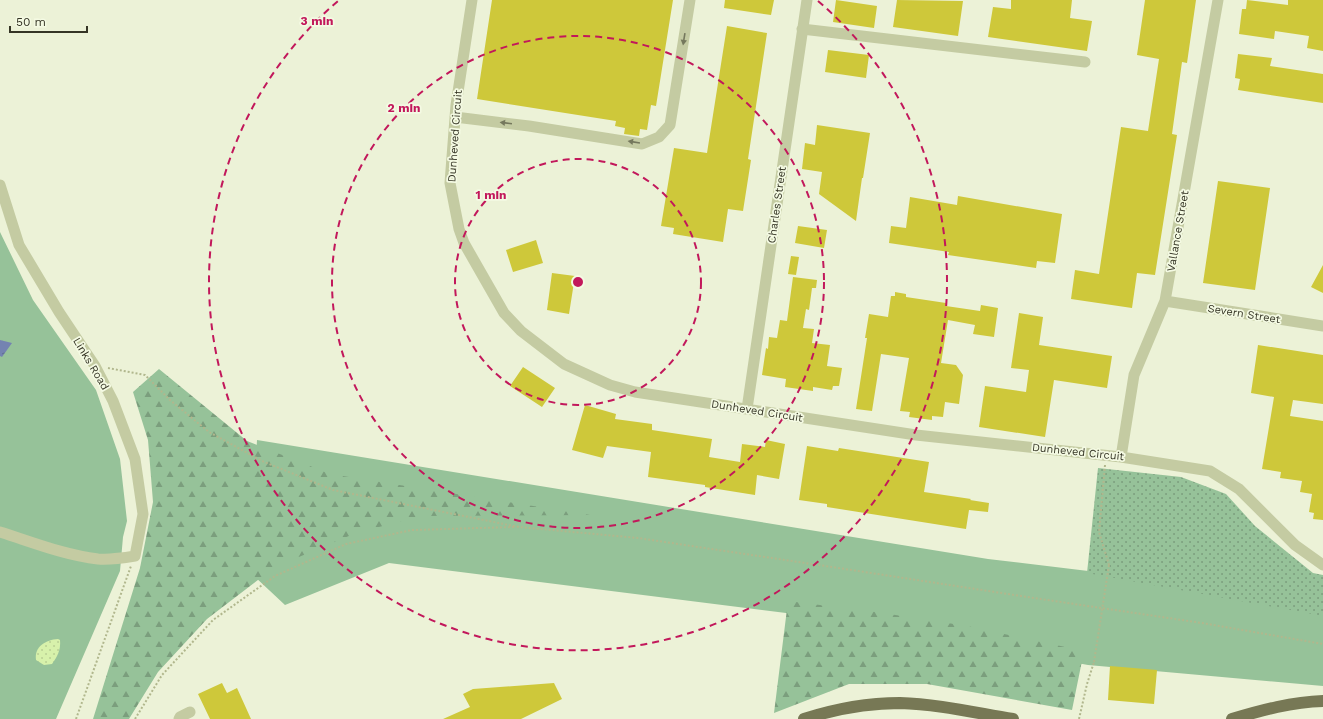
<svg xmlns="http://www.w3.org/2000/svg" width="1323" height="719" font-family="'Work Sans',sans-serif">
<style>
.grass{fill:#96c299}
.forest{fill:url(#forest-firs)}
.sand{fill:url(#sand-dots)}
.park{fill:url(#park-dots)}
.water{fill:url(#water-ripples)}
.building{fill:#cec83a}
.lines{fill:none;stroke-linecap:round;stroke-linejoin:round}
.path{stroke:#b1b78d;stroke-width:2;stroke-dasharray:2 2;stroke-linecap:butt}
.minor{stroke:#c4cba2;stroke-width:11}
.major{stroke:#777855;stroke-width:12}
.path-bridge{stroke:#b1b78d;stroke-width:2;stroke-dasharray:2 2;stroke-linecap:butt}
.oneway{fill:#75785d}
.ring{fill:none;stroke:#c2185b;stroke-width:2;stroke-dasharray:7 5}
.labels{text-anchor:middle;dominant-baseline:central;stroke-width:3.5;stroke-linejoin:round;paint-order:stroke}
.street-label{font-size:11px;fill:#353525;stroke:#f4fae3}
.centre{fill:#c2185b;stroke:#f4fae3;stroke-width:2}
.ring-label{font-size:12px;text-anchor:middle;font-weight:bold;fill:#c2185b;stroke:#f4fae3;stroke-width:3.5;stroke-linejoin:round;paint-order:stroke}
</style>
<defs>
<pattern id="forest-firs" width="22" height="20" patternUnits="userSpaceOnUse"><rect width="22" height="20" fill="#96c299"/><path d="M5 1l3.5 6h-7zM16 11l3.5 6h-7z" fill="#7b9e7d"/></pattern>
<pattern id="sand-dots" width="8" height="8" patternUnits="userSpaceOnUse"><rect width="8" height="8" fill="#d7f1ab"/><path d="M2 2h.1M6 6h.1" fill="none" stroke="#b9cf93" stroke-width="1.8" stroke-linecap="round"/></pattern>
<pattern id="park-dots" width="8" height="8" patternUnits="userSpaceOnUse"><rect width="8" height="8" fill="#96c299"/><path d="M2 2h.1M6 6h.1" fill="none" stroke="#7b9e7d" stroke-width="1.8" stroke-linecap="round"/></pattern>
<pattern id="water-ripples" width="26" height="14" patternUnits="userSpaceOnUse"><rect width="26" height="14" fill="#7483b1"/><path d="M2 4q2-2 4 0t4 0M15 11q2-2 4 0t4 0" fill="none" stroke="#606c90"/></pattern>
</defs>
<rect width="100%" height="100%" fill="#ecf2d7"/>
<path class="grass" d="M 0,232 L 33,300 L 96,390 L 120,459 L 127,521 L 123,537 L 120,571 L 56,719 L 0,719 Z
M 257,440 L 988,559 L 1113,574 L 1323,613 L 1323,686 L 1088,665 L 842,620 L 389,563 L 285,605 L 239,562 L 255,477 Z"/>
<path class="forest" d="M 159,369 L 247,441 L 330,474 L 590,515 L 421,516 L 356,533 L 275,567 L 207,619 L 158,672 L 129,719 L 93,719 L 140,568 L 153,502 L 148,440 L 133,392 Z
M 788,601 L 876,612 L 967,626 L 1084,651 L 1072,710 L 927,684 L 849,684 L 774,713 Z"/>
<path class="sand" d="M 58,639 L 60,640 C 61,650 57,657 52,664 L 44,665 L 36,660 C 34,646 46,640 58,639 Z"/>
<path class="park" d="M 1098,468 L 1181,477 L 1226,494 L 1255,526 L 1313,573 L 1323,575 L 1323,616 L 1087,573 Z"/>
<path class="water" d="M 0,340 L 12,343 L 2,357 L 0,356 Z"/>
<path class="building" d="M 492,0 L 673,0 L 656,106 L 651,105 L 647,130 L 640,129 L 639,136 L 624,134 L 625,128 L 615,126 L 616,121 L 477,99 Z
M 725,0 L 774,0 L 771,15 L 724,8 Z
M 836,0 L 877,6 L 874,28 L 833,22 Z
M 897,0 L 963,1 L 958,36 L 893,27 Z
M 1011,0 L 1072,0 L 1070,18 L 1092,21 L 1087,51 L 988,37 L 993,7 L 1011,9 Z
M 1145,0 L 1196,0 L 1187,63 L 1182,62 L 1172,134 L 1177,135 L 1155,275 L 1137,273 L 1132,308 L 1071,299 L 1075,270 L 1099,274 L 1121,127 L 1148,131 L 1159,59 L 1137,55 Z
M 1247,0 L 1288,5 L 1288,0 L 1323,0 L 1323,51 L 1307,48 L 1309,36 L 1275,31 L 1274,39 L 1239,34 L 1242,9 L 1246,9 Z
M 727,26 L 767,33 L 748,159 L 751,160 L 743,211 L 728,209 L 723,242 L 673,234 L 674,228 L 661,226 L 674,148 L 707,153 Z
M 828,50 L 869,55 L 866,78 L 825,72 Z
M 1238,54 L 1272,58 L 1270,66 L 1323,74 L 1323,103 L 1238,90 L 1240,79 L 1235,78 Z
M 817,125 L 870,133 L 863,178 L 862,178 L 856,221 L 819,194 L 822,172 L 802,169 L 805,143 L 815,145 Z
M 1218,181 L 1270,188 L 1255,290 L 1203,283 Z
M 958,196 L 1062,214 L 1055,263 L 1037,261 L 1036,268 L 948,255 L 949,252 L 889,243 L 891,226 L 906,228 L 910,197 L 957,205 Z
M 798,226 L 827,230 L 824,248 L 795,243 Z
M 536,240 L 543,263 L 513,272 L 506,250 Z
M 791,256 L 799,257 L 796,275 L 788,274 Z
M 1323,265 L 1323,293 L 1311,287 Z
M 552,273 L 575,276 L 569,314 L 547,310 Z
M 793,277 L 817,280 L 816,288 L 812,288 L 809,310 L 806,309 L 803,328 L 814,329 L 812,343 L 830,345 L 827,366 L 842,368 L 839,386 L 833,386 L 832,390 L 813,387 L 813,391 L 785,387 L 786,379 L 762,375 L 766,348 L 768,349 L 769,337 L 777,338 L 780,320 L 787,321 Z
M 895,292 L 906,294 L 906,297 L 946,303 L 946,306 L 980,311 L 981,305 L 998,308 L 994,337 L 973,334 L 975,325 L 948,320 L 941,363 L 956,365 L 963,375 L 959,404 L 945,402 L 943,417 L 932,416 L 932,420 L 909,417 L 910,412 L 900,411 L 909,358 L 881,354 L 872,411 L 856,409 L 867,338 L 865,338 L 869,314 L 888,317 L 891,296 L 895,296 Z
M 1019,313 L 1043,317 L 1039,345 L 1112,356 L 1107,388 L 1054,380 L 1045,437 L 979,427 L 985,386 L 1026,392 L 1029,370 L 1011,368 Z
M 1258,345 L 1323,355 L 1323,404 L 1293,400 L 1290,416 L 1323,421 L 1323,520 L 1313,519 L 1314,513 L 1309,512 L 1312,494 L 1300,492 L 1302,481 L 1280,478 L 1281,472 L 1262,469 L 1274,397 L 1251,393 Z
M 523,367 L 555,388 L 542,407 L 510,386 Z
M 585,405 L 616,414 L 615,419 L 652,424 L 652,430 L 712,439 L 709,457 L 740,462 L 742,444 L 765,447 L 766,440 L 785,444 L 779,479 L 757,475 L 755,495 L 705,487 L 705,485 L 648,477 L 651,452 L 607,446 L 603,458 L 572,450 Z
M 807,446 L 838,451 L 839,448 L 929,462 L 924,492 L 971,499 L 970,500 L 989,503 L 988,512 L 969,510 L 966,529 L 827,507 L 827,504 L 799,500 Z
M 1110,666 L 1157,670 L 1154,704 L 1108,700 Z
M 222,683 L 227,693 L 237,688 L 251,719 L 210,719 L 198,694 Z
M 554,683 L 562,699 L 521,719 L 443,719 L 470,707 L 463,694 L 473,689 Z"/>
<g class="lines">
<path class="path" d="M 108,368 L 145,375 L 170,400 L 209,432 L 262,461 L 333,490 L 519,527 L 638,538 L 832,567 L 1034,598 L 1202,623 L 1323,644
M 1105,465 L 1099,532 L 1109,565
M 76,719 L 131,566
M 135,719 L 162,675 L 213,620 L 275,576 L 346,544 L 412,530 L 514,527
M 1079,719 L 1087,684 L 1094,662"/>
<path class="minor" d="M 472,0 L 456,105 L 450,183 L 459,229 L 464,243 L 504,313 L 521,331 L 564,364 L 610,385 L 635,392 L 916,435 L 1121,457 L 1210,471 L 1239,489 L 1295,545 L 1323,565
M 802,29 L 1085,62
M 455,117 L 529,126 L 642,144 L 659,137 L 670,125 L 690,0
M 0,185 L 19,245 L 59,312 L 95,366 L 113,401 L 135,459 L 143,514 L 135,556 C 123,558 110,560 98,559 C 64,555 32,542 0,532
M 1165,301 L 1323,326
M 747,409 L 807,0
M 1121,457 L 1134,375 L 1165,301 L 1218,0
M 179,719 L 180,717 L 190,712"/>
<path class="major" d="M 804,719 C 835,709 867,703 900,703 C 938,704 976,713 1013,719
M 1232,719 C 1262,710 1292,702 1323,701"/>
<path class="path-bridge" d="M 1094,662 L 1109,565"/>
</g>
<defs><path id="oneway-solid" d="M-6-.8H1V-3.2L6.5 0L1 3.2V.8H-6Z"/></defs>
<g class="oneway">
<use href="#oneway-solid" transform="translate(684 39) rotate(99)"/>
<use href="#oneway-solid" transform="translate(506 123) rotate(-173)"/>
<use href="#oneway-solid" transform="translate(634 142) rotate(-171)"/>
</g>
<g class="ring">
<circle cx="578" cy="282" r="123"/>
<circle cx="578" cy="282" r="246"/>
<path d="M818 1A369 369 0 1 1 338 1"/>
</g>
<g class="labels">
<g class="street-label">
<text transform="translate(455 136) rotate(-86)">Dunheved Circuit</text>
<text transform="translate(777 205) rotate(-82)">Charles Street</text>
<text transform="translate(1178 231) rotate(-80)">Vallance Street</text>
<text transform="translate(1244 314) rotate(9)">Severn Street</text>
<text transform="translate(91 364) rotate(59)">Links Road</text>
<text transform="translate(757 411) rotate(9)">Dunheved Circuit</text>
<text transform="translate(1078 452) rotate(6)">Dunheved Circuit</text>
</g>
</g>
<circle cx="578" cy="282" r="6" class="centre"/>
<g class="ring-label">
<text x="317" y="25">3 min</text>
<text x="404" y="112">2 min</text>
<text x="491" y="199">1 min</text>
</g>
<path d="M10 26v6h77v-6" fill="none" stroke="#353525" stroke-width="2"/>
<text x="16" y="26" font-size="12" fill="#353525" stroke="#f4fae3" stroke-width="3" paint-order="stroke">50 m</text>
</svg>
